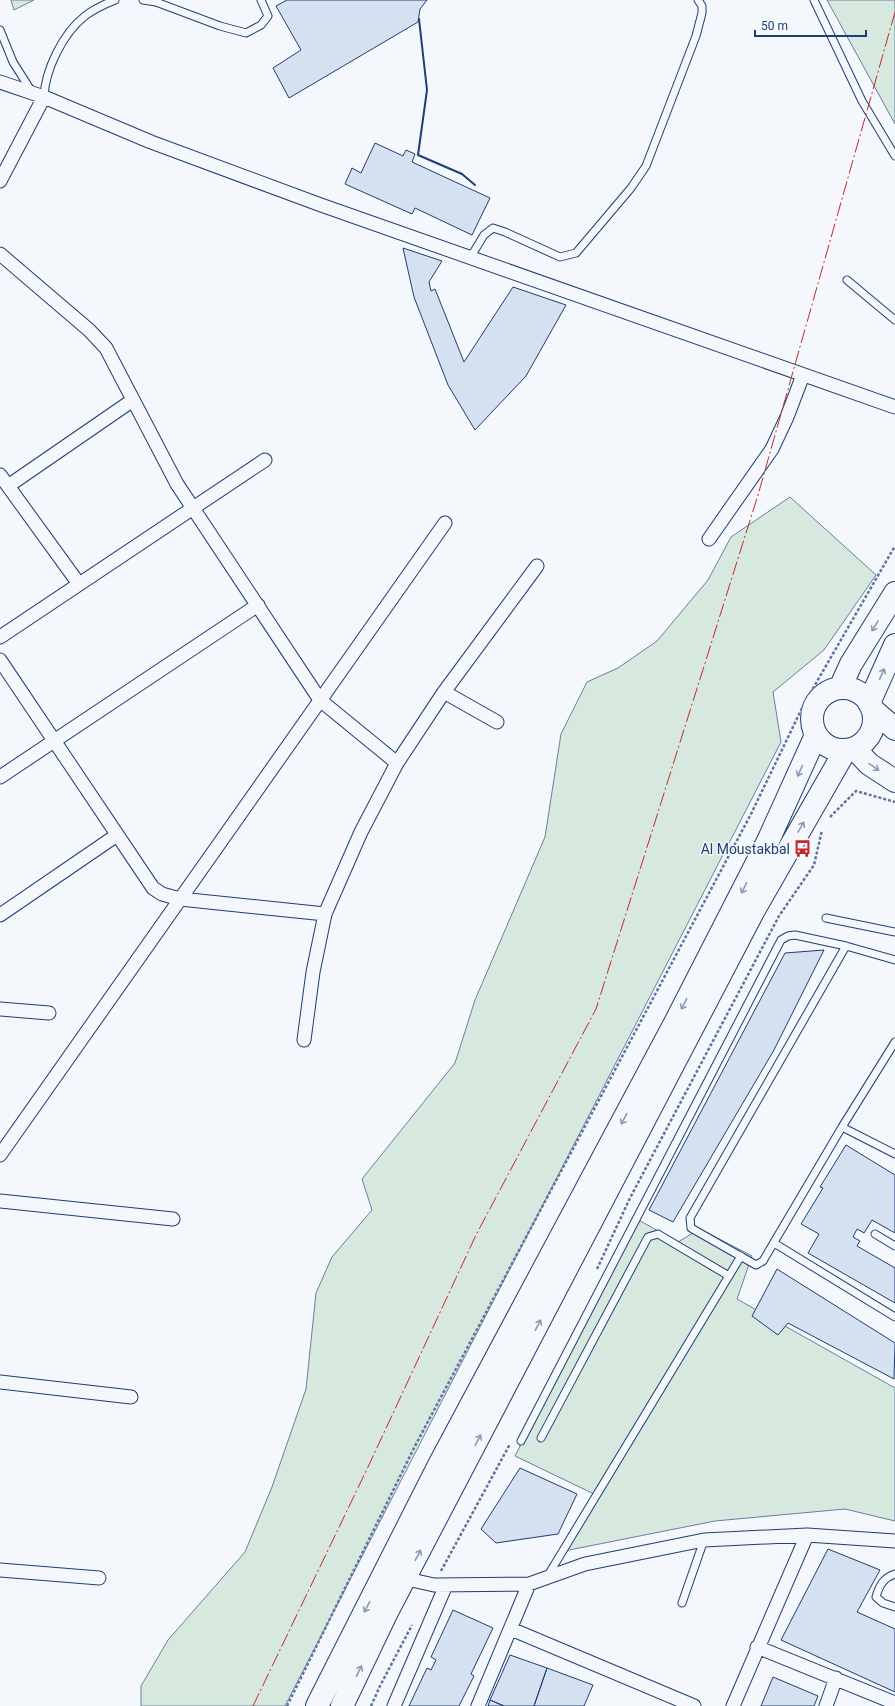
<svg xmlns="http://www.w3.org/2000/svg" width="895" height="1706" font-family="Roboto,sans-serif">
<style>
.green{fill:#d7e8df;stroke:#687fa3}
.building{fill:#d5e0f0;stroke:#1d3f73}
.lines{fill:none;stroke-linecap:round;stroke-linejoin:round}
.lane-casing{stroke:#1d3f73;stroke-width:9}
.street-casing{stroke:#1d3f73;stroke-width:15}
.highway-casing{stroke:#1d3f73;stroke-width:24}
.path{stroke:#5e769c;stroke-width:2.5;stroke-dasharray:3 2;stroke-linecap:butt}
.lane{stroke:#f4f7fb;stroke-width:7}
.street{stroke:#f4f7fb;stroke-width:13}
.highway{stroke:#f4f7fb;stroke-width:22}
.wall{stroke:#1d3f73;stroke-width:2}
.power{stroke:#c62828;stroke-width:1;stroke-dasharray:14 3 2 3;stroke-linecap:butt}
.oneway{stroke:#889bb7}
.labels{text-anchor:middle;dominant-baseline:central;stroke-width:3;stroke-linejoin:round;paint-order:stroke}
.poi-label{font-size:14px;fill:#1d3f73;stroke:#f4f7fb;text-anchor:end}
</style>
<rect width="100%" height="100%" fill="#f4f7fb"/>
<path class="green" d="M 11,0 L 34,0 L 14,10 Z
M 827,0 L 895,0 L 895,124 Z
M 790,497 L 876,575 L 824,650 L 773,692 L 781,742 L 285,1706 L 141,1706 L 141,1686 L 168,1640 L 245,1552 L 272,1487 L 306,1389 L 316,1293 L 332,1257 L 372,1210 L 362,1179 L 455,1063 L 475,1000 L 545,837 L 561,734 L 587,682 L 618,668 L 657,641 L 708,580 L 731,537 Z
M 635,1218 L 678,1242 L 700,1229 L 752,1256 L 737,1299 L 895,1388 L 895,1521 L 845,1509 L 715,1521 L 559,1552 L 594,1494 L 515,1456 Z"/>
<path class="building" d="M 287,0 L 427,0 L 420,9 L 418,22 L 289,98 L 273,68 L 301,50 L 276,6 Z
M 375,143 L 403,156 L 406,150 L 415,154 L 412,162 L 490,198 L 472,235 L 415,208 L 412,214 L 345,184 L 352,168 L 361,173 Z
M 403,248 L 442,261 L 429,282 L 431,291 L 435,289 L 464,362 L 513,287 L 566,305 L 526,376 L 475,430 L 448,385 L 414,297 Z
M 824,950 L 774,1050 L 673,1222 L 649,1210 L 785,953 Z
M 846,1145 L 895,1175 L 895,1233 L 872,1220 L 864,1233 L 857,1229 L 853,1237 L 860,1241 L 857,1246 L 895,1268 L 895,1303 L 808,1253 L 819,1234 L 801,1224 L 823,1188 L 820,1187 Z
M 777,1269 L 895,1343 L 894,1379 L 788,1323 L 778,1335 L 752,1316 Z
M 520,1468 L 577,1494 L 558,1534 L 496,1543 L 481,1529 Z
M 828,1549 L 880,1570 L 857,1612 L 895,1629 L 895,1692 L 781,1640 Z
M 453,1610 L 493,1628 L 471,1674 L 474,1676 L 459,1706 L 409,1706 L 427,1668 L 431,1670 L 436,1660 L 431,1657 Z
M 510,1655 L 547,1668 L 534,1706 L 504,1706 L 490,1700 Z
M 547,1668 L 593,1685 L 584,1706 L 534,1706 Z
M 773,1677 L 818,1696 L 814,1706 L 761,1706 Z
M 490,1700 L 504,1706 L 488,1706 Z"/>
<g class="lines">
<defs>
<path id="lane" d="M 143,0 L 156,2 L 157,0
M 814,0 L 862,101 L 895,156
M 156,2 L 220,26 L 246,33 L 261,25 L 268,16 L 261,0
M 0,30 L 13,62 L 32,92
M 44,97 C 45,70 63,33 85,16 C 95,8 105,4 115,0
M 470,258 L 484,235 L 493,228 L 505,232 L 560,257 L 576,253 L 631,188 L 646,166 L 696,36 L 702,13 L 702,6 L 698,0
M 847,280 L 895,320
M 826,918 L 895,932
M 895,960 L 846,946 L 690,1218 L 691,1228 L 756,1265 L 763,1261 L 842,1127 L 895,1042
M 842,1127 L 895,1154
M 875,1234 L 895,1246
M 774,1243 L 895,1317
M 541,1438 L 648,1237 L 658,1234 L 729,1276
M 521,1441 L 781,940 L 788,936 L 795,935 L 846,946
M 895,1574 C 883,1578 879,1586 876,1597 L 883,1603 L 895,1607
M 547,1577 L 741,1256
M 682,1603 L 704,1540"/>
<path id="street" d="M 0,82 L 44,97 L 151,142 L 321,205 L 895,407
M 0,181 L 44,97
M 0,254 L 89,330 L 106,348 L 177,484 L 320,700 L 397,763
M 0,475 L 79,584
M 8,486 L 133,400
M 709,539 L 772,449 L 787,417 L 803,375
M 0,637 L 265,460
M 0,660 L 153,888 L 162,894 L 180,899 L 325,914
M 444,692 L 497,722
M 0,777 L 258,605
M 0,915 L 117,835
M 0,1009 L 49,1013
M 304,1040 L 313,972 L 325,914 L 361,832 L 397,763 L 444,692 L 537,566
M 0,1155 L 445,523
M 0,1201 L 173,1219
M 0,1382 L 131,1397
M 0,1570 L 99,1578
M 398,1577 L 434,1585 L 529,1584 L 585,1564 L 704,1540 L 807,1535 L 895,1541
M 511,1629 L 694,1706
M 757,1647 L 895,1703
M 394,1706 L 446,1585
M 478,1706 L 529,1584
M 733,1706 L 807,1535
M 826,1706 L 836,1678"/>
<path id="highway" d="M812 719a31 31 0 1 1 62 0a31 31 0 1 1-62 0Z
M 840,688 L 851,664 L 895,593
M 869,703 L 895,645
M 872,709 L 895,729
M 855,749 L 869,764 L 895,781
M 317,1706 L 439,1465 L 675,1023 L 768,841 L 816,735
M 342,1706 L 386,1614 L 754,910 L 845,751"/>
</defs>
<use href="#lane" class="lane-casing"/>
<use href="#street" class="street-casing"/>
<use href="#highway" class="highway-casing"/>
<path class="path" d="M 830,817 L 856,791 L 895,802
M 597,1269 L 630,1198 L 779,916 L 814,865 L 822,830
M 441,1571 L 510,1444
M 287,1706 L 415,1446 L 751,814 L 804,704 L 895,546
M 371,1706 L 380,1686 L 412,1625"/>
<use href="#lane" class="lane"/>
<use href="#street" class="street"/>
<use href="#highway" class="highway"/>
<path class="wall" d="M 419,19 L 427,90 L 418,155 L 462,174 L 475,185"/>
<path class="power" d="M 253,1706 L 368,1467 L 476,1235 L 596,1009 L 758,495 L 895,12"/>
</g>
<defs><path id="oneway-shaft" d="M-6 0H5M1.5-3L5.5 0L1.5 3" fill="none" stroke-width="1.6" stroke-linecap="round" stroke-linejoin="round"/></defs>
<g class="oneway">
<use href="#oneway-shaft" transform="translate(875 626) rotate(122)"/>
<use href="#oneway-shaft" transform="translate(882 674) rotate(-66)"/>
<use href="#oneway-shaft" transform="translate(874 767) rotate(35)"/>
<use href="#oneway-shaft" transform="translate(800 771) rotate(114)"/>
<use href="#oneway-shaft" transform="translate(801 827) rotate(-60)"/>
<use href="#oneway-shaft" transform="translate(744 888) rotate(117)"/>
<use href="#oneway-shaft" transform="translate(684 1004) rotate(117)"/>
<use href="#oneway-shaft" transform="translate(624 1119) rotate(118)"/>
<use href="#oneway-shaft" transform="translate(538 1325) rotate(-62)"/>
<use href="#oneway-shaft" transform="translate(478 1440) rotate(-62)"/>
<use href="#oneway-shaft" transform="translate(418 1555) rotate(-62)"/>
<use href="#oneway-shaft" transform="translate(367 1607) rotate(118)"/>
<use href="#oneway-shaft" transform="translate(359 1671) rotate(-64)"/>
</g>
<defs>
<symbol id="bus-bare" viewBox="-9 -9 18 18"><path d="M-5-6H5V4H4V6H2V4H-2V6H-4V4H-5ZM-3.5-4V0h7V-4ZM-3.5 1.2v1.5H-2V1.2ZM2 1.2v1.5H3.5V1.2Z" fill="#c62828" stroke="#f4f7fb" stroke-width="2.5" paint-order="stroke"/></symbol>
</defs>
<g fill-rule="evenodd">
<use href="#bus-bare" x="790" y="836" width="25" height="25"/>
</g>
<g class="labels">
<g class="poi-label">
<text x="790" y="849">Al Moustakbal</text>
</g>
</g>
<path d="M755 30v6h111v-6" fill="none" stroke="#1d3f73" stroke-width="2"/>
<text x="761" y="30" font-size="12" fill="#1d3f73" stroke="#f4f7fb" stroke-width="3" paint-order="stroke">50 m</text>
</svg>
